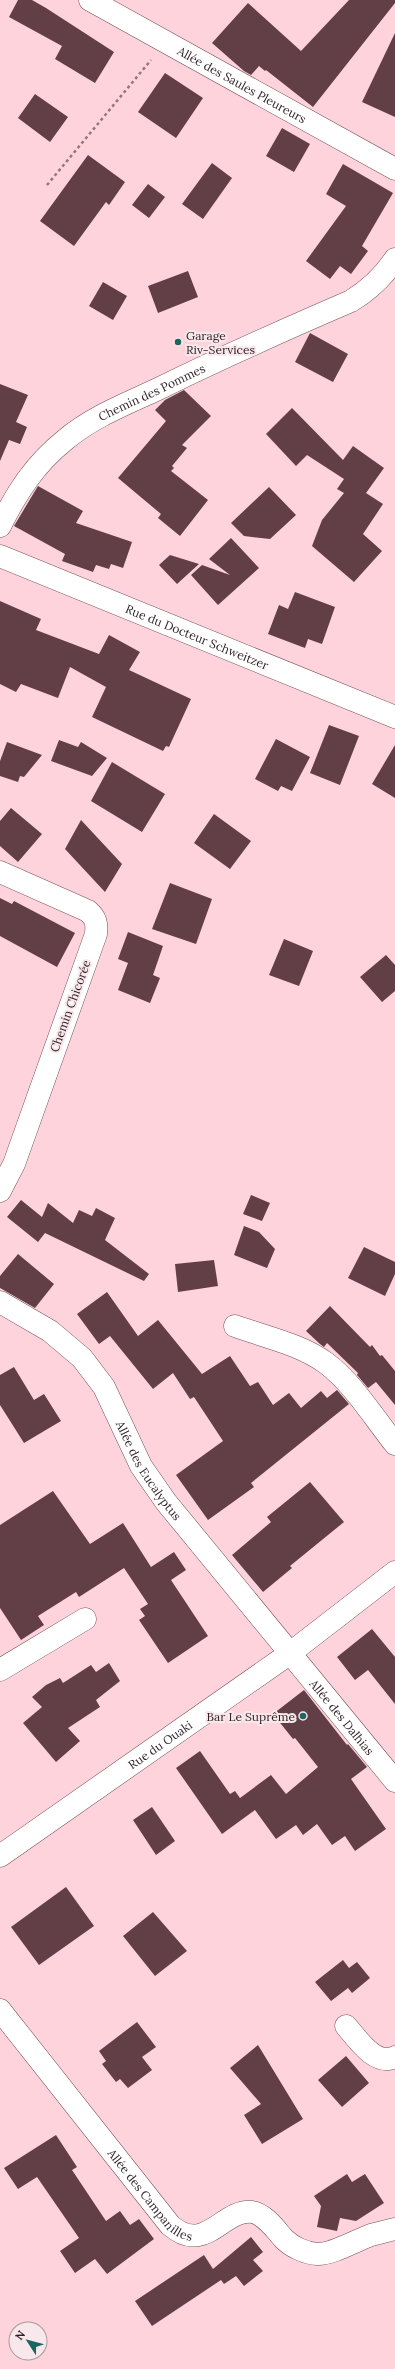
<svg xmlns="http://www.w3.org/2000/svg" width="395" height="2369" font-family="Lora,serif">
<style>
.building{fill:#623f47}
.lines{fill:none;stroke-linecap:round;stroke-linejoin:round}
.street-casing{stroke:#755159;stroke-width:23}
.secondary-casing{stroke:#755159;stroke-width:23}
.path{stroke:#94777d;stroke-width:2.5;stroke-dasharray:3 3;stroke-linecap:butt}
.street{stroke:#fff;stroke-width:22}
.secondary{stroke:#fff;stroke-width:22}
.poi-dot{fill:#1a6660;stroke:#f9e8eb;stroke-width:1.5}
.labels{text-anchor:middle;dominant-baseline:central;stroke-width:4;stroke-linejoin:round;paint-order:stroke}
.street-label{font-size:12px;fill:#2e1f22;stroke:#f9e8eb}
.poi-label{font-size:12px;fill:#2e1f22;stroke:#f9e8eb;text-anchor:start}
</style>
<rect width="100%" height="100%" fill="#fed3dc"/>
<path class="building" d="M 18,0 L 32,0 L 46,8 L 114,52 L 95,83 L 55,59 L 62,46 L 9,17 Z
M 349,0 L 395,0 L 395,3 L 313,107 L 266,70 L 265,71 L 259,66 L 251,75 L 244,71 L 212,43 L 248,3 L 301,51 Z
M 395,33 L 395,117 L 362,102 Z
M 165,73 L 203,98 L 176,138 L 138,112 Z
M 35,94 L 68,117 L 50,142 L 18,118 Z
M 282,128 L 310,144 L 294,172 L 266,156 Z
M 88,155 L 125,182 L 109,205 L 106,202 L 74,246 L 40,221 Z
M 212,163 L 232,178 L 203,219 L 182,204 Z
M 343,164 L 393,193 L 362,246 L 368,251 L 351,274 L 340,266 L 330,279 L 306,261 L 346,206 L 326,194 Z
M 148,184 L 165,197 L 149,218 L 132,205 Z
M 188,271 L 198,297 L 158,313 L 148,286 Z
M 103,282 L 127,296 L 113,320 L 89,306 Z
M 310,333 L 348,354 L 333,382 L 295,362 Z
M 0,384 L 28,395 L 16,422 L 27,427 L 20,444 L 9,440 L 0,461 Z
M 184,390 L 211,416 L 182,445 L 187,448 L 172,466 L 174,468 L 171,471 L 208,500 L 180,536 L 158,518 L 161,514 L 118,478 L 166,421 L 155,410 L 165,400 Z
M 292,408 L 343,460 L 353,446 L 384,468 L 366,493 L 383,504 L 363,534 L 382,551 L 354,582 L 312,546 L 322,520 L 344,493 L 337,489 L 344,479 L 307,455 L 296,466 L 266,434 Z
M 38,486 L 83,511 L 76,523 L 132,542 L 123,568 L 111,564 L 109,569 L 96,565 L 93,572 L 62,561 L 65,554 L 14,526 Z
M 269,487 L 296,515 L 270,539 L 244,536 L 231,523 Z
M 231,538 L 259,568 L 218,605 L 191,575 L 202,565 L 230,575 L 209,559 Z
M 170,555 L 199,564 L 177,584 L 159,565 Z
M 295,592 L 335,607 L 322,644 L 308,639 L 305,648 L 268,634 L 279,605 L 288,609 Z
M 0,601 L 41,619 L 36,630 L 99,654 L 109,635 L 140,652 L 129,670 L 191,699 L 169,747 L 166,746 L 163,751 L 92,717 L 106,687 L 70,667 L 58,698 L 21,684 L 16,692 L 0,684 Z
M 329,725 L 359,736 L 340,785 L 310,773 Z
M 276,739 L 310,757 L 292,791 L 281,786 L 278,791 L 255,779 Z
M 59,740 L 78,747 L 81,742 L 107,758 L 92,776 L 51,761 Z
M 7,742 L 42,755 L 24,777 L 20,776 L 18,782 L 0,776 L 0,761 Z
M 395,745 L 395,798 L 372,784 Z
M 112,762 L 165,794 L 142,832 L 91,801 Z
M 11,808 L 42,834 L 18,862 L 0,846 L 0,821 Z
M 214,814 L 251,841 L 230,869 L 194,843 Z
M 81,820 L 122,864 L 105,892 L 65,849 Z
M 170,883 L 212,899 L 196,944 L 152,929 Z
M 0,898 L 12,904 L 14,901 L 75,933 L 57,967 L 0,936 Z
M 128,932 L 163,946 L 153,975 L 160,978 L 150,1003 L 118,990 L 128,963 L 118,959 Z
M 284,939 L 313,951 L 299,986 L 269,975 Z
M 386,955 L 395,965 L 395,991 L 382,1002 L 360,977 Z
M 251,1195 L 270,1203 L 262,1221 L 243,1214 Z
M 21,1200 L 42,1217 L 48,1203 L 73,1223 L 79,1210 L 92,1216 L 96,1208 L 115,1218 L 105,1240 L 149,1274 L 144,1281 L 45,1233 L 38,1242 L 7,1217 Z
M 244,1226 L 259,1232 L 275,1249 L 267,1268 L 234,1255 Z
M 364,1247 L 395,1262 L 395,1274 L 385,1296 L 348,1278 Z
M 18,1254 L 54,1284 L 35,1308 L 0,1288 L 0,1276 Z
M 214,1260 L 218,1286 L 178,1292 L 175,1264 Z
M 107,1292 L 138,1336 L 158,1320 L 202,1374 L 230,1356 L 250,1386 L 258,1382 L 273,1405 L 289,1393 L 301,1408 L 321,1391 L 327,1398 L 337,1390 L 349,1404 L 251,1483 L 254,1487 L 208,1520 L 176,1475 L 223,1441 L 194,1397 L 190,1399 L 173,1373 L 153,1389 L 110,1336 L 99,1344 L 77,1314 Z
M 330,1306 L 370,1347 L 372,1345 L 380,1356 L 382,1355 L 395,1371 L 395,1405 L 376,1382 L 368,1388 L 357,1375 L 358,1373 L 327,1343 L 324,1347 L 320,1344 L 306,1331 Z
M 14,1367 L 34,1400 L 44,1394 L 61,1421 L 24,1443 L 0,1405 L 0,1375 Z
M 310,1482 L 344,1522 L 290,1566 L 292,1568 L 263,1592 L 232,1555 L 271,1522 L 267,1517 Z
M 53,1491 L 90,1544 L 123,1523 L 151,1567 L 174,1552 L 186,1570 L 171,1580 L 208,1636 L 168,1663 L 139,1620 L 145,1616 L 140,1609 L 148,1604 L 124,1568 L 79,1597 L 76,1592 L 38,1616 L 44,1625 L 21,1640 L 0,1608 L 0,1525 Z
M 372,1629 L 395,1657 L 395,1704 L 368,1670 L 355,1680 L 337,1657 Z
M 109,1663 L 120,1681 L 96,1700 L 100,1707 L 68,1728 L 80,1741 L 56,1762 L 23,1723 L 42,1707 L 32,1697 L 46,1685 L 60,1678 L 63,1683 L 91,1665 L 96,1672 Z
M 304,1690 L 347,1745 L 348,1744 L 367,1767 L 351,1779 L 386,1829 L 355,1851 L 345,1836 L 332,1845 L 317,1824 L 303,1835 L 296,1825 L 276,1839 L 255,1810 L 222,1834 L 176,1768 L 200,1751 L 230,1794 L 235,1791 L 240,1798 L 271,1775 L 286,1794 L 318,1767 L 295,1738 L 293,1739 L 273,1714 Z
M 152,1807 L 175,1841 L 156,1855 L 133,1820 Z
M 66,1887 L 94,1926 L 39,1965 L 11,1927 Z
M 153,1912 L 187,1951 L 155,1976 L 123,1936 Z
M 343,1960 L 349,1968 L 357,1962 L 370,1978 L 352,1993 L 348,1988 L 331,2001 L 315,1982 Z
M 137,2022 L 156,2047 L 142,2057 L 152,2070 L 128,2088 L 120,2079 L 116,2082 L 102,2064 L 106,2061 L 99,2051 Z
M 258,2045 L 303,2119 L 262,2144 L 244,2115 L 261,2104 L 230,2068 Z
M 346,2056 L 369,2083 L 342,2107 L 318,2080 Z
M 56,2135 L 77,2167 L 72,2170 L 106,2221 L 120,2211 L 130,2225 L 139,2219 L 154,2239 L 107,2274 L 95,2259 L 75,2273 L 60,2251 L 79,2238 L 37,2177 L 18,2189 L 4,2168 Z
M 347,2174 L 352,2182 L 365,2174 L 384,2203 L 356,2221 L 340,2218 L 337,2231 L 317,2227 L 321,2206 L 314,2196 Z
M 251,2237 L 263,2252 L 253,2260 L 263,2271 L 244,2286 L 236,2276 L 224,2284 L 221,2280 L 152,2326 L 135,2301 L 204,2255 L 213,2269 Z"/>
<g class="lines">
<defs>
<g id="street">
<path id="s1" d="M 90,0 L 395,169"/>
<path id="s2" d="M 0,526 C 17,492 35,464 65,440 C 92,417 126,404 158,389 C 221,358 286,329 351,301 C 369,290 383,277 395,259"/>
<path d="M 0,872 L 88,911 C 96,918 97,923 96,934 L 14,1164 L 0,1191"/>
<path id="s3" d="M 0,1302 L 50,1331 L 82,1358 L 104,1387 L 141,1466 L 166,1502 L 395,1781"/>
<path d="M 235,1326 C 265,1337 300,1344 326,1363 C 353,1383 374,1418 395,1444"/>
<path d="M 0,1670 L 85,1619"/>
<path id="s4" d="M 0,2010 L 170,2225 C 205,2256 222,2209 252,2212 C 265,2214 276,2230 284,2239 C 292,2247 305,2253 317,2254 C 331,2255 357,2240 371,2235 C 379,2233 387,2231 395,2229"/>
<path d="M 346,2026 C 357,2038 375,2067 395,2057"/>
</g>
<g id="secondary">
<path id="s5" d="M 0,556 L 395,717"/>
<path id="s6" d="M 0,1856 L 289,1654 L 395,1572"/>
</g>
</defs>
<use href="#street" class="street-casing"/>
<use href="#secondary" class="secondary-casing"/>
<path class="path" d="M 47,185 L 151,60"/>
<use href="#street" class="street"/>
<use href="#secondary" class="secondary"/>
</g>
<g class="poi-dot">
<circle cx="178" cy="342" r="4"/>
<circle cx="303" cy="1716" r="4"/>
</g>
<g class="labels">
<g class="street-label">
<text stroke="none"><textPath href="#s1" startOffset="174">Allée des Saules Pleureurs</textPath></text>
<text stroke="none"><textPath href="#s2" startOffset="208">Chemin des Pommes</textPath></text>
<text stroke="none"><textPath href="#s5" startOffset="213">Rue du Docteur Schweitzer</textPath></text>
<text transform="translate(70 1006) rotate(-70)">Chemin Chicorée</text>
<text stroke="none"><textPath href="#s3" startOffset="231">Allée des Eucalyptus</textPath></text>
<text stroke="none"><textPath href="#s3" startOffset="545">Allée des Dalhias</textPath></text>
<text stroke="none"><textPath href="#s6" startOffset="195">Rue du Ouaki</textPath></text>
<text stroke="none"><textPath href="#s4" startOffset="239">Allée des Campanilles</textPath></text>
</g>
<g class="poi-label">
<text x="186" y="335">Garage<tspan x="186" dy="14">Riv-Services</tspan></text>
<text x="295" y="1716" text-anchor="end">Bar Le Suprême</text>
</g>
</g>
<g transform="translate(28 2341) rotate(306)"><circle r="19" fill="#f9e8eb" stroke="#a8989b"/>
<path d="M0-3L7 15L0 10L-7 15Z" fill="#1a6660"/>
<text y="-6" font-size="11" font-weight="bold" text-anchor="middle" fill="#2e1f22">N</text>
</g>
</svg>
